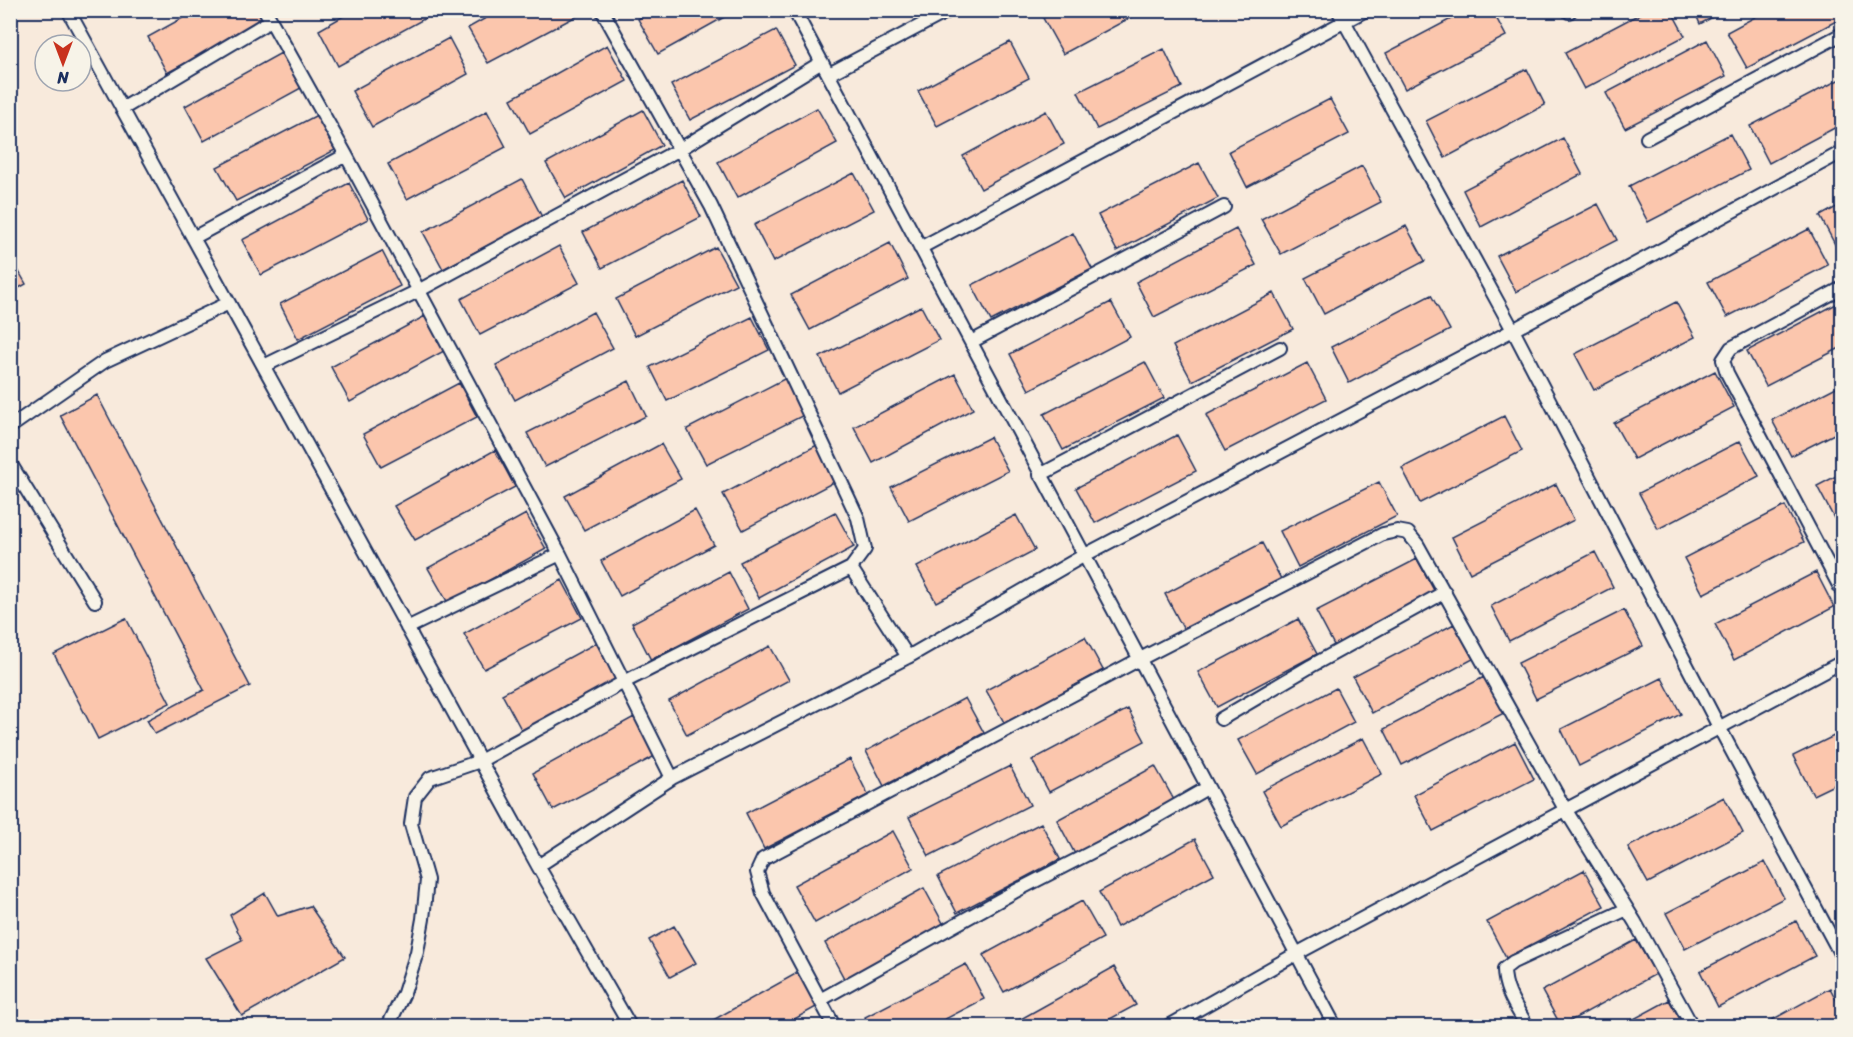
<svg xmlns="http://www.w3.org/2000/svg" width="1853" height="1037" font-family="Sriracha,sans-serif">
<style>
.building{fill:#fbc6ad;stroke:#1b2f5e;stroke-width:1.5}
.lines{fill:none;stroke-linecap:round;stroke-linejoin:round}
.lane-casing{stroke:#1b2f5e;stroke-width:16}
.lane{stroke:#f7f3e8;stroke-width:12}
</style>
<rect width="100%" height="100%" fill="#f8eadc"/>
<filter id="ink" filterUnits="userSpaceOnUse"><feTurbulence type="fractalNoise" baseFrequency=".0167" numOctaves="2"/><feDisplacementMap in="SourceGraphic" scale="12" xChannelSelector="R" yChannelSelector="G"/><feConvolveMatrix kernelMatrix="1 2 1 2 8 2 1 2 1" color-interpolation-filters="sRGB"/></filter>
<g filter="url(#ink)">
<path class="building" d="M 197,10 L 259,10 L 265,21 L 167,73 L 148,37 Z
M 354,10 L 431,10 L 433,14 L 338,66 L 319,30 Z
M 500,10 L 586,10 L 586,11 L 488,63 L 468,28 Z
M 653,10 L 737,10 L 658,54 L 638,19 Z
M 1056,10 L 1140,10 L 1141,12 L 1063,54 L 1043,18 Z
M 1468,10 L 1492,10 L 1506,36 L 1405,89 L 1386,53 Z
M 1647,10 L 1671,10 L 1685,36 L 1584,89 L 1565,53 Z
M 1694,10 L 1726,10 L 1700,24 Z
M 1768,10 L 1842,10 L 1842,18 L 1747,68 L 1727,32 Z
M 776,30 L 795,65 L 690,120 L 671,85 Z
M 449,38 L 468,74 L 372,127 L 352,91 Z
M 1707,40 L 1726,76 L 1625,128 L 1606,93 Z
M 1010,42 L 1029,78 L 937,126 L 918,91 Z
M 607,45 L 627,81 L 530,134 L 511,99 Z
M 1164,49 L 1182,87 L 1097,129 L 1078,92 Z
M 281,53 L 301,88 L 204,141 L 185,106 Z
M 1527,69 L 1545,105 L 1445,158 L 1426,121 Z
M 1842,78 L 1842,124 L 1769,163 L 1750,126 Z
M 1330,99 L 1349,134 L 1247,187 L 1229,151 Z
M 817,108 L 837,143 L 737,198 L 718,162 Z
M 643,110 L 662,145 L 566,198 L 546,163 Z
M 487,111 L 506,147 L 407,199 L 388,164 Z
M 1046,111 L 1064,144 L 981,189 L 963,156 Z
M 317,115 L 335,150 L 236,201 L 217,167 Z
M 1730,134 L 1749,170 L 1648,222 L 1629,186 Z
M 1563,138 L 1582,174 L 1481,227 L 1463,190 Z
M 1199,163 L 1218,198 L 1117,251 L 1098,215 Z
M 1362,166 L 1381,202 L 1281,254 L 1261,219 Z
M 854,173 L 874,210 L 773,262 L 754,225 Z
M 522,179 L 542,217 L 443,269 L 423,232 Z
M 682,180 L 701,217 L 602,268 L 583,232 Z
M 349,183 L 368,219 L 261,275 L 242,240 Z
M 1598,204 L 1617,240 L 1516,292 L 1497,256 Z
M 1842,204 L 1842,250 L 1839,252 L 1820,216 Z
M 1406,226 L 1425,261 L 1324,314 L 1305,278 Z
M 1236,229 L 1256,265 L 1154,317 L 1136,282 Z
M 1809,229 L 1828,265 L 1727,317 L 1708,282 Z
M 1073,233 L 1092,269 L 991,321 L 972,285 Z
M 890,243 L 908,279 L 810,330 L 791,295 Z
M 559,246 L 579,283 L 480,335 L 461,299 Z
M 716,247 L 736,284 L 635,336 L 616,299 Z
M 382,251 L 400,286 L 298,339 L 280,304 Z
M 10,256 L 26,284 L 10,293 Z
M 1274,293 L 1293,329 L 1192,381 L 1173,346 Z
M 1431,295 L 1450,330 L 1349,383 L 1331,347 Z
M 1842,301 L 1842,347 L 1766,386 L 1747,351 Z
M 1111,302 L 1130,337 L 1029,390 L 1010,354 Z
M 1676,302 L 1695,337 L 1594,390 L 1575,354 Z
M 921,306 L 939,340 L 838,392 L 820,357 Z
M 593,312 L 613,348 L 515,400 L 496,365 Z
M 425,316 L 444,351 L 350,402 L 331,367 Z
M 752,317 L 769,350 L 667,401 L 650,367 Z
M 1145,362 L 1164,398 L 1063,450 L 1044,414 Z
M 1307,363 L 1326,399 L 1225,451 L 1206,415 Z
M 1715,371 L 1734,407 L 1634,459 L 1614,423 Z
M 955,374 L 973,409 L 873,463 L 854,427 Z
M 786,378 L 804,415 L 706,464 L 687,429 Z
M 629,381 L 646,416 L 545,467 L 527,433 Z
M 459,383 L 477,417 L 381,467 L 363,434 Z
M 1842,384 L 1842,430 L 1791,456 L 1772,420 Z
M 97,395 L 250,686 L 155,734 L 147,720 L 204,690 L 60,415 Z
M 1504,416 L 1522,451 L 1420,503 L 1402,468 Z
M 1177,435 L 1196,471 L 1095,523 L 1076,488 Z
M 990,437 L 1008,471 L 909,521 L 891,487 Z
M 1740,441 L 1759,476 L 1658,529 L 1639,493 Z
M 661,444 L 681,479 L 584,530 L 565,496 Z
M 819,444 L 838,480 L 743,530 L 723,494 Z
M 495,450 L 515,487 L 415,540 L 394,506 Z
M 1842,473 L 1842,518 L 1836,522 L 1817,486 Z
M 1379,482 L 1397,516 L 1298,567 L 1280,531 Z
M 1556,484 L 1574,520 L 1470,573 L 1452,537 Z
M 1785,506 L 1804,542 L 1703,594 L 1684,558 Z
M 695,510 L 714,545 L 620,596 L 601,561 Z
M 835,512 L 854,547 L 759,598 L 740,562 Z
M 526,514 L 546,549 L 448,603 L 428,568 Z
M 1016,515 L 1035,550 L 936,602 L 917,567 Z
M 1262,543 L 1281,579 L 1184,630 L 1165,594 Z
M 1595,552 L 1613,587 L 1509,641 L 1491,606 Z
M 1417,559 L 1436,594 L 1335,647 L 1316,611 Z
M 729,572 L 748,609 L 651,660 L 632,623 Z
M 1816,572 L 1834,607 L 1734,660 L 1715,624 Z
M 562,580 L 582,618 L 484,669 L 464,634 Z
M 1624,610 L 1643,646 L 1536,699 L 1518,663 Z
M 126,618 L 170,703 L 98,739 L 54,654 Z
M 1298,619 L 1317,654 L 1217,707 L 1198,672 Z
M 1454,624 L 1473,659 L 1372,713 L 1353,677 Z
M 1085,637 L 1103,670 L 1005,724 L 986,690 Z
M 596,643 L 617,680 L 522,731 L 502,694 Z
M 770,646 L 789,680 L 687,735 L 669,701 Z
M 1484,677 L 1504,713 L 1402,765 L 1384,729 Z
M 1662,678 L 1681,714 L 1579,766 L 1561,729 Z
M 1336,688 L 1354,722 L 1257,774 L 1238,740 Z
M 965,698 L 984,733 L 884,786 L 866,751 Z
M 1128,709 L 1145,741 L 1049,792 L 1032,760 Z
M 634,717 L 655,756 L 553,810 L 533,773 Z
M 1842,732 L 1842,748 L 1838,750 L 1842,758 L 1842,781 L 1813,795 L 1793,756 Z
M 1363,738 L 1382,774 L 1281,826 L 1262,791 Z
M 1515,742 L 1534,779 L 1433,831 L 1414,795 Z
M 850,759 L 868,795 L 764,849 L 746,813 Z
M 1010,766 L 1030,805 L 929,856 L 909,817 Z
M 1155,766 L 1174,800 L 1075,854 L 1057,820 Z
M 1724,797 L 1743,833 L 1648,883 L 1628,847 Z
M 1041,823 L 1060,859 L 957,913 L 938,876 Z
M 893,831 L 913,868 L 815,923 L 794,885 Z
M 1195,839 L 1214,874 L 1117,927 L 1099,892 Z
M 1765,862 L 1784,898 L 1685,949 L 1666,913 Z
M 1584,870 L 1604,906 L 1506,958 L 1487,922 Z
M 924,888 L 944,925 L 845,980 L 825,943 Z
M 265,893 L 278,916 L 310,906 L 345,957 L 242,1016 L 206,958 L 242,940 L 230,915 Z
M 1082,901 L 1103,938 L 1004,992 L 983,955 Z
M 1796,921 L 1815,956 L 1718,1007 L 1700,971 Z
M 674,926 L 696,963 L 670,977 L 649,940 Z
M 1636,940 L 1656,974 L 1561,1026 L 1542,991 Z
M 966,964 L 984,999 L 932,1026 L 869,1026 L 865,1017 Z
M 1114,967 L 1136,1005 L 1097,1026 L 1023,1026 L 1019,1020 Z
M 799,972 L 818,1006 L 782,1026 L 707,1026 L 706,1024 Z
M 1830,988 L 1842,1011 L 1842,1023 L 1837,1026 L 1761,1026 Z
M 1669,1000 L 1684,1026 L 1621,1026 Z"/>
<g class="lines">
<defs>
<path id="lane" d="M 68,10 L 538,866 L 630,1026
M 265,10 L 346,155 L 560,554 L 672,778
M 794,10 L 1335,1026
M 1338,10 L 1513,330 L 1719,727 L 1842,957
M 1569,12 L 1571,10
M 829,74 L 950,10
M 122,109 L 270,21
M 1647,138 L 1842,34
M 193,238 L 346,155
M 920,248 L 1366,10
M 1842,288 L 1731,348 L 1723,360 L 1727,373 L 1842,591
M 971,342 L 1224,207
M 264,366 L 418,291 L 680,149 L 822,62
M 10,427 L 105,361 L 229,303
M 10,463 L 95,601
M 1040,475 L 1280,348
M 851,568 L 908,657
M 407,628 L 560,554
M 1221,719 L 1311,666 L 1445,592
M 538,866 L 672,778 L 908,657 L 1083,556 L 1513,330 L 1842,152
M 820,1000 L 1014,892 L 1123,836 L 1207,788
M 388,1026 L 404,993 L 417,952 L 423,919 L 427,880 L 411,824 L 415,797 L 430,778 L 480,761 L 624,682 L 851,568 L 865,549 L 858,518 L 711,206 L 602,10
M 834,1026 L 763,893 L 757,872 L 763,859 L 1140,659 L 1383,534 L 1397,531 L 1408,533 L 1417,544 L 1565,809 L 1635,922 L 1692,1026
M 1169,1026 L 1296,954 L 1842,662
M 1527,1026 C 1517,1008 1504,991 1504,969 L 1513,962 L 1627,909"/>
</defs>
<use href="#lane" class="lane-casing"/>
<use href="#lane" class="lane"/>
</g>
</g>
<rect width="1853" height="1037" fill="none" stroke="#f7f3e8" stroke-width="36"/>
<rect x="18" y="18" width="1817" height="1001" fill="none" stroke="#1b2f5e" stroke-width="2" filter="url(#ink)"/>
<g transform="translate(63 63) rotate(180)"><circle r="28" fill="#f7f3e8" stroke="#9fa5b1" stroke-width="1.5"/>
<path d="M0-4.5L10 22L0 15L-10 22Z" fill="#c8321e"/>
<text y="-9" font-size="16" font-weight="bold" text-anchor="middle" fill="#1b2f5e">N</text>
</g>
</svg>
